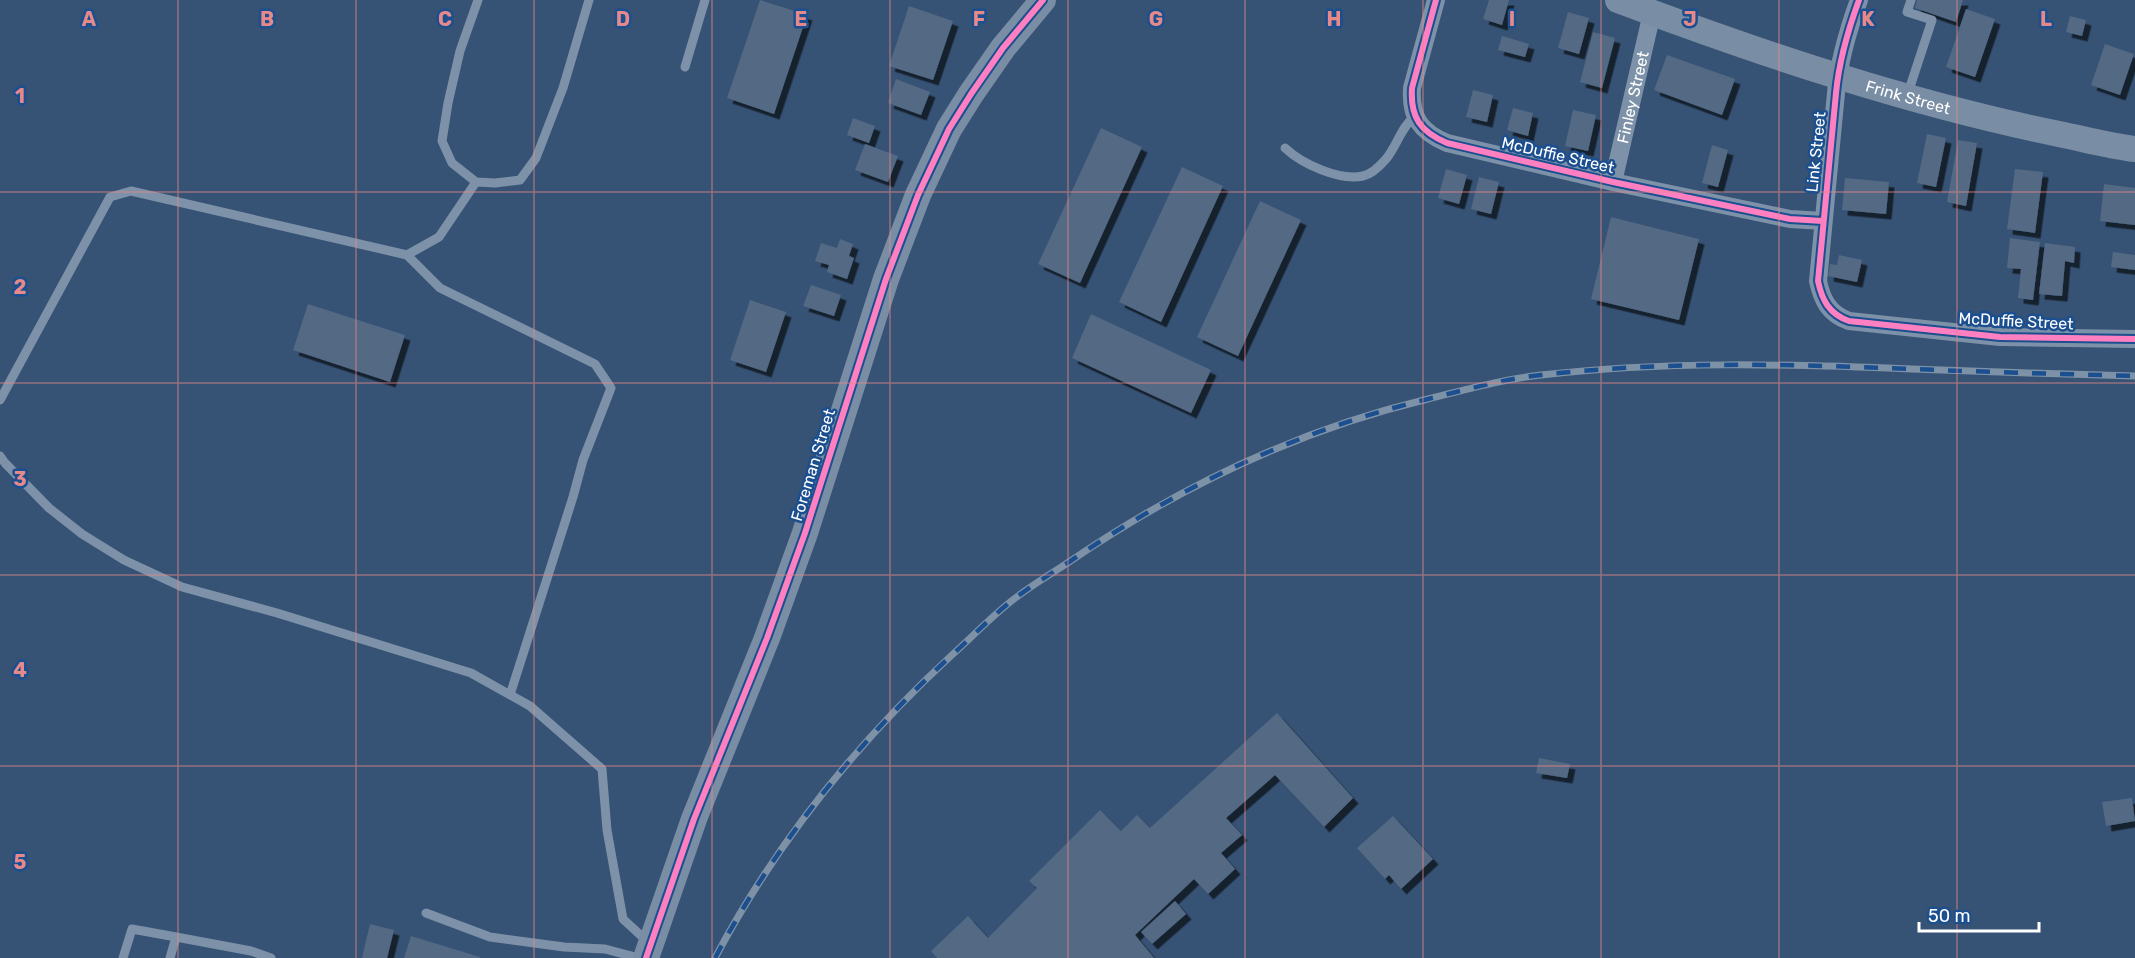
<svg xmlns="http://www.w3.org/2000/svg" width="2135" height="958" font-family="Rubik,sans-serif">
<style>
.building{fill:#526984;filter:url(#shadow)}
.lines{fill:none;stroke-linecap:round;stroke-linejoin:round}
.lane{stroke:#7d92a8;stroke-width:9}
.street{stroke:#7d92a8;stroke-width:18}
.secondary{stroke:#798da4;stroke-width:26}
.rail-casing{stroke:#7e92a7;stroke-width:7}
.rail{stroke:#1b4f8f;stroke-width:4.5;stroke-dasharray:14;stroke-linecap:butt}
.cycleway-casing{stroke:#1b4f8f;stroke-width:10}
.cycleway{stroke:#ff80c0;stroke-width:6}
.grid{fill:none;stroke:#e88989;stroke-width:1.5;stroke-opacity:0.55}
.labels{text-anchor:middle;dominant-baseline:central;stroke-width:5;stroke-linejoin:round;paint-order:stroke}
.street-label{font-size:16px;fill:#fff;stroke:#1b4f8f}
.grid-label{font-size:20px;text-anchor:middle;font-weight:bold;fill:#e88989;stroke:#1b4f8f;stroke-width:5;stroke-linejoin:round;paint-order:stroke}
</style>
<defs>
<filter id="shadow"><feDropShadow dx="5.5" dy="5.5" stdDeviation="0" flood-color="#0009"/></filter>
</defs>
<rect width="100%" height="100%" fill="#365274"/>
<path class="building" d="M 760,0 L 807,15 L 774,114 L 727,98 Z
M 1489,0 L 1509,0 L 1502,25 L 1483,19 Z
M 1917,0 L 1963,0 L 1956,22 L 1915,8 Z
M 909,6 L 953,21 L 933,80 L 889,66 Z
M 1966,9 L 1995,19 L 1975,77 L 1946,67 Z
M 1568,12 L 1589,18 L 1579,54 L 1558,48 Z
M 2070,16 L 2086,20 L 2082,36 L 2066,32 Z
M 1593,32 L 1615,38 L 1602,88 L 1580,82 Z
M 1502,36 L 1529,44 L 1525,57 L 1498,50 Z
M 2105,44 L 2134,54 L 2120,95 L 2091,85 Z
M 1667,55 L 1735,79 L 1722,115 L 1654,90 Z
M 896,79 L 930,92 L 921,115 L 888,103 Z
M 1473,90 L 1493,95 L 1487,122 L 1466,117 Z
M 1513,108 L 1533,113 L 1528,136 L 1507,130 Z
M 1573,110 L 1596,115 L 1588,151 L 1565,146 Z
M 853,118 L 875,126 L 869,143 L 847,135 Z
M 1101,128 L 1142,147 L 1080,283 L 1038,264 Z
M 1927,134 L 1946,138 L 1936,187 L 1917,183 Z
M 1958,140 L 1977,143 L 1966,206 L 1947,202 Z
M 865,144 L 898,156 L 888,182 L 855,170 Z
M 1712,145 L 1728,150 L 1718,187 L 1702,183 Z
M 1182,167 L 1223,186 L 1161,322 L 1119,302 Z
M 1446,169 L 1467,175 L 1459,204 L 1438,198 Z
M 2015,169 L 2043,172 L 2035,233 L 2007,229 Z
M 1479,177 L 1499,182 L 1491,214 L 1471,209 Z
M 1845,178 L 1889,182 L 1886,214 L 1842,210 Z
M 2104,184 L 2135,188 L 2135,225 L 2100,221 Z
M 1260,201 L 1301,220 L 1238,356 L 1197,337 Z
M 1611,217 L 1699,239 L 1679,320 L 1591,299 Z
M 2010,238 L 2040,242 L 2033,300 L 2018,298 L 2021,269 L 2007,268 Z
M 840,239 L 853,244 L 849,256 L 854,258 L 847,279 L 827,272 L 829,265 L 815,261 L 821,243 L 837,248 Z
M 2045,243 L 2075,247 L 2074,263 L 2065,261 L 2062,296 L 2039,294 Z
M 2113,252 L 2135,255 L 2135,270 L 2111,267 Z
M 1839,255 L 1862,260 L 1857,282 L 1828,276 L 1830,264 L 1837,265 Z
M 811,285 L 841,295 L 834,316 L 803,306 Z
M 750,300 L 786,312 L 766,372 L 730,360 Z
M 308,304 L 405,335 L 390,382 L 293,350 Z
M 1091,314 L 1211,370 L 1191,413 L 1072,358 Z
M 1277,713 L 1353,798 L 1324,827 L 1275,775 L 1226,818 L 1242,835 L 1221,853 L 1235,869 L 1208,894 L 1194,879 L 1135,935 L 1154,958 L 937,958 L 931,951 L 968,916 L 988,938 L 1037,888 L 1029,881 L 1100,810 L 1121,831 L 1137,815 L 1150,828 Z
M 1539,758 L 1570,764 L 1567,778 L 1536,773 Z
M 2132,798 L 2135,821 L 2106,826 L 2102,802 Z
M 1393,816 L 1433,859 L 1401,889 L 1389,875 L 1385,879 L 1357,848 Z
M 1175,901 L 1186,914 L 1152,944 L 1141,932 Z
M 370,924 L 394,930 L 387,958 L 362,958 Z
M 411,936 L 480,957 L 480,958 L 404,958 Z"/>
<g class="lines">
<path class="lane" d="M 478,0 L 460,51 L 448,103 L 442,141 L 452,163 L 476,182 L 495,183 L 520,180 L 536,158 L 563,88 L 589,0
M 685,67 L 705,0
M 1907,96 L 1932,20 L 1907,12 L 1911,0
M 1285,148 C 1302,164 1339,181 1363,176 C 1372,174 1380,166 1386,159 C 1397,146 1401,127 1415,116
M 407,255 L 440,288 L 595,364 L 611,388 L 583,460 L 573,497 L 510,695
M 0,400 L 110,197 L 131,191 L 407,255 L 439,237 L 476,182
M 0,456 L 5,463 L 49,508 L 82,534 L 124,560 L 182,587 L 277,613 L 471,673 L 530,706 L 602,769 L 607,830 L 623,919 L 649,943
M 426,913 L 490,937 L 564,947 L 605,949 L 639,958
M 123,958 L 132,929 L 176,937
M 170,958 L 176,937 L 251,951 L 271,958"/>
<g class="street">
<path d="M 1436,0 L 1412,88 C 1410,118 1421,132 1447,143 L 1613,182 L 1790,219 L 1823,221"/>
<path d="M 1859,0 C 1848,30 1839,61 1836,93 L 1818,281 C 1822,300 1829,314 1849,321 L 2000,337 L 2135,339"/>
<path id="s1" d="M 1613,182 L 1652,13"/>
</g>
<g class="secondary">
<path id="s2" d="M 1618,0 C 1762,54 1908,103 2059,134 C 2084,139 2109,146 2135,149"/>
<path d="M 646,958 L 694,819 L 767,638 L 805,533 L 886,279 L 918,195 L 949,129 L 971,94 L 1003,48 L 1043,0"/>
</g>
<defs>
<path id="rail" d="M 715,958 C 776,843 857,742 953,654 C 973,636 993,615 1014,599 C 1032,585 1051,574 1069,562 C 1179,487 1298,430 1428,399 C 1465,390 1503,379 1541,375 C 1664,361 1788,364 1912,369 C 1986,372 2061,374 2135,376"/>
</defs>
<use href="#rail" class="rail-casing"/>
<use href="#rail" class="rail"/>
<defs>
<path id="cycleway" d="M 1436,0 L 1412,88 C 1410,118 1421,132 1447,143 L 1613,182 L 1790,219 L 1823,221
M 1859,0 C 1848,30 1839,61 1836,93 L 1818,281 C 1822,300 1829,314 1849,321 L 2000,337 L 2135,339
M 646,958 L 694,819 L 767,638 L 805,533 L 886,279 L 918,195 L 949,129 L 971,94 L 1003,48 L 1043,0"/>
</defs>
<use href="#cycleway" class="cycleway-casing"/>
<use href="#cycleway" class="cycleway"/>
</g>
<path class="grid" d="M 178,0 L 178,958M 356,0 L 356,958M 534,0 L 534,958M 712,0 L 712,958M 890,0 L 890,958M 1068,0 L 1068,958M 1245,0 L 1245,958M 1423,0 L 1423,958M 1601,0 L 1601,958M 1779,0 L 1779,958M 1957,0 L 1957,958M 0,192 L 2135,192M 0,383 L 2135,383M 0,575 L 2135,575M 0,766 L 2135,766"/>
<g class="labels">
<g class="street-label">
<text stroke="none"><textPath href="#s1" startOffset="87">Finley Street</textPath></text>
<text stroke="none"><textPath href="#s2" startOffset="306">Frink Street</textPath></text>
<text transform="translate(1816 152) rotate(-84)">Link Street</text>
<text transform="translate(1558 155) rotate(13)">McDuffie Street</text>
<text transform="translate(2016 321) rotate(3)">McDuffie Street</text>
<text transform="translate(813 465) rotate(-73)">Foreman Street</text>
</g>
</g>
<g class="grid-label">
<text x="89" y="26">A</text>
<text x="267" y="26">B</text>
<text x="445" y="26">C</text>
<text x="623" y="26">D</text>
<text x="801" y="26">E</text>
<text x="979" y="26">F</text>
<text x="1156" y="26">G</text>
<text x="1334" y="26">H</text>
<text x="1512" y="26">I</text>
<text x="1690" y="26">J</text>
<text x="1868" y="26">K</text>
<text x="2046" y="26">L</text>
<text x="20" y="103">1</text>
<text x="20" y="294">2</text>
<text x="20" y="486">3</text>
<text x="20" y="677">4</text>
<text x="20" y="869">5</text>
</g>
<path d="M1919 922v9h120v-9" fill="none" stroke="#ffffff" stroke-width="3"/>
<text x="1928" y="922" font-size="18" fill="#ffffff" stroke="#1b4f8f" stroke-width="4.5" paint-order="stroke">50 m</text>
</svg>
